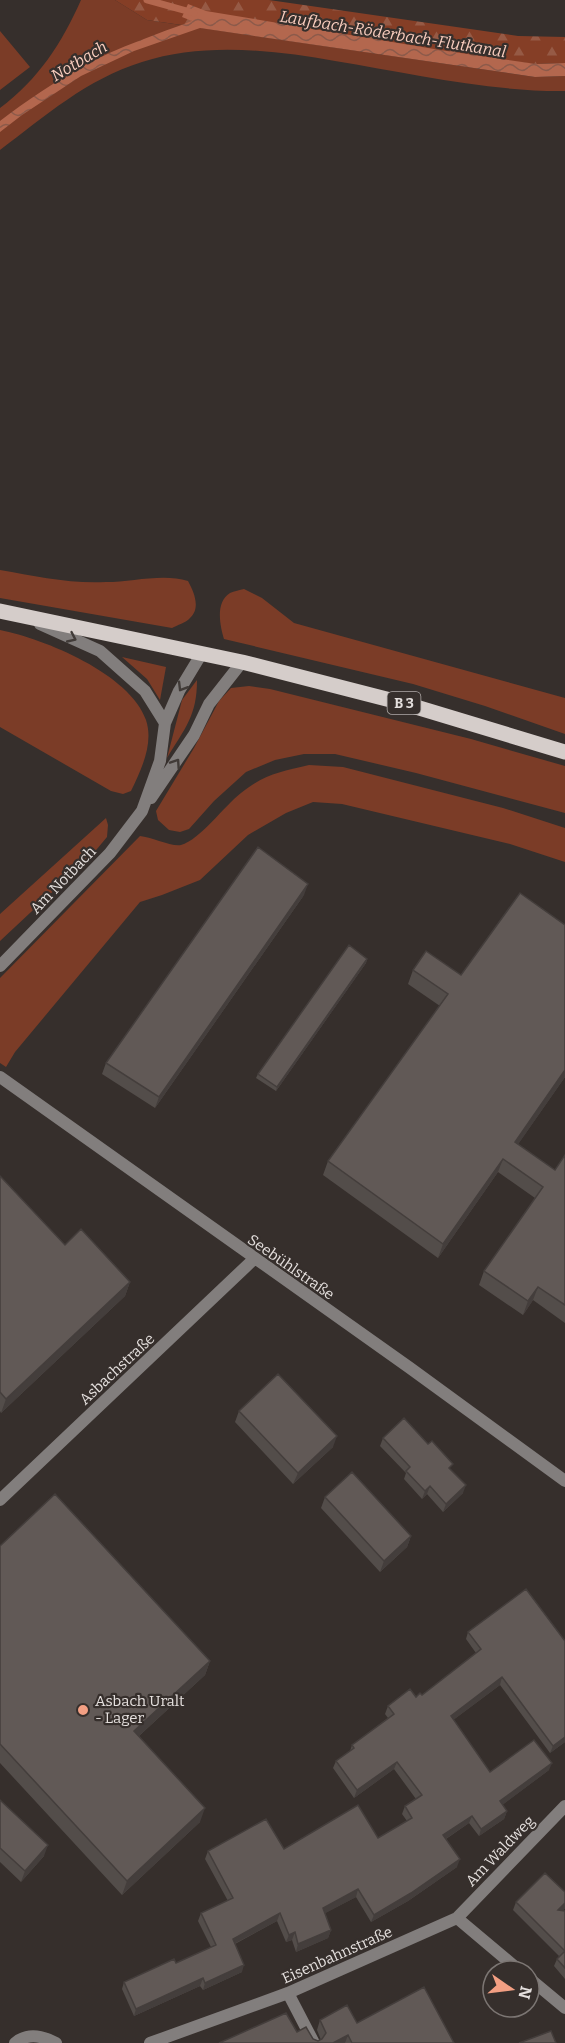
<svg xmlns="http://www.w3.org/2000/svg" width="565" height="2043" font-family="Bitter,serif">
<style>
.green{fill:#7b3c27}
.forest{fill:url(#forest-firs)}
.water{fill:url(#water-waves)}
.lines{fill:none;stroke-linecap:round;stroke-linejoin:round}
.stream{stroke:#b3674e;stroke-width:7}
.minor{stroke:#827e7d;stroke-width:12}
.primary{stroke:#d5cdca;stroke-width:15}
.wall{fill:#534d4a}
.shaded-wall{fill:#443e3c}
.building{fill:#615956;stroke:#443e3c;stroke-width:1.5}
.oneway{stroke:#413b38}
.poi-dot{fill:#f39f83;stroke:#362f2c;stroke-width:2}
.labels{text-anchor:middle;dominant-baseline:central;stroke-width:4.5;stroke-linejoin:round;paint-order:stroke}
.shield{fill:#362f2c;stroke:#b0aba9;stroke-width:1.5}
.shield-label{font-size:14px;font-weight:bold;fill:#e5e0de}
.street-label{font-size:15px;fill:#e5e0de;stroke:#362f2c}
.poi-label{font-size:15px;fill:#e5e0de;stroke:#362f2c;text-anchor:start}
.water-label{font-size:16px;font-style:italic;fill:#facebf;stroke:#362f2c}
</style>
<defs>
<pattern id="forest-firs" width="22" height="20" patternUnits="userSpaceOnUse" patternTransform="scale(1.5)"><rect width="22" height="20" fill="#853e26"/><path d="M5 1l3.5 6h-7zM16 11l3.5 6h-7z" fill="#965a45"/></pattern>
<pattern id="water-waves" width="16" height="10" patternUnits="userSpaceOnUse" patternTransform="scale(1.5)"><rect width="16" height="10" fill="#b3674e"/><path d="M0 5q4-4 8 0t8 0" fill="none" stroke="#8c5a4a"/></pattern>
</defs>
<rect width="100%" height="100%" fill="#362f2c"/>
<path class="green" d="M 81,0 L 115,0 L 147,20 L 535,77 L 565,76 L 565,91 C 491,92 409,73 335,61 C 272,50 204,42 142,62 C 87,79 45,116 0,150 L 0,108 C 38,80 62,43 81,0 Z
M 0,31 L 30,67 L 0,90 Z
M 0,570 C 35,576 70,584 106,582 C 132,582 163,573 188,581 C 194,592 201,608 190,618 C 186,623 177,625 172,628 L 0,598 Z
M 244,589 L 262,598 L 294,623 L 565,698 L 565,734 L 485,706 L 413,684 L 224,639 C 220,626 215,602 230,593 C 234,591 240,590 244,589 Z
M 0,630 C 45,639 130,674 146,720 C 154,744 141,770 131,791 L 123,794 L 111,791 L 0,727 Z
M 122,657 L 166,667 L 160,700 L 147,679 Z
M 197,680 C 197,716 185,728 167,758 L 182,700 Z
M 249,686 L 270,689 L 471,739 L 565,766 L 565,813 L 416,773 L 335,754 L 304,754 L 275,760 L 246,772 L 214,801 L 189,829 L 180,832 L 169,830 L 158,820 L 156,811 L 194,748 L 219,701 L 231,688 Z
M 309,765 L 343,767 L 503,808 L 565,828 L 565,862 L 510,844 L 342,804 L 313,802 L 286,813 L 248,835 L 200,880 L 162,895 L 140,902 L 15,1052 L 6,1067 L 0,1063 L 0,978 L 140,836 C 151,837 172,847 181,845 C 200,840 224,806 241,793 C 265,774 280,772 309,765 Z
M 106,818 L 108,825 L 107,837 L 92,855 L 0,941 L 0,914 Z"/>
<path class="forest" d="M 115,0 L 269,0 L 518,36 L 565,37 L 565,63 L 536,64 L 244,34 L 147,20 Z"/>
<path class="water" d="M 188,4 L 206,11 L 440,50 L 536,64 L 565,63 L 565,76 L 535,77 L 200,28 L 134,51 L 81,76 L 22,115 L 0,132 L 0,121 C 26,101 56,81 85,65 C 119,47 157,34 192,21 L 182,17 Z"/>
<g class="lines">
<path class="stream" d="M 147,0 L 194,13"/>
<path class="minor" d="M 40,624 L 100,651 L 145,691 L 165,723
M 151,798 L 194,735 L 209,704 L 242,662
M 0,966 L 110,853 L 142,811 L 160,761 L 165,723 L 179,691 L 202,653
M 0,1077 L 410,1368 L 565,1481
M 0,1500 L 254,1259
M 457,1918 L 520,1971
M 529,1978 L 565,2008
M 288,1993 L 314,2043
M 15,2043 C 28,2032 43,2036 56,2043
M 150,2043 L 288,1993 L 457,1918 L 565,1806"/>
<path class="primary" d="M 0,611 L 242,662 L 406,704 L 565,752"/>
</g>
<path class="wall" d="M 304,895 L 155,1108 L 102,1074 L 106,1063 Z
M 565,925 L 565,1077 L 518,1144 L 555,1170 L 565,1155 L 565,1323 L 533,1300 L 523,1315 L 479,1285 L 484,1271 L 535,1198 L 498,1172 L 438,1258 L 323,1175 L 328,1161 L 440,1006 L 408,984 L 413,970 L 461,975 Z
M 367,959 L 366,963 L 276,1091 L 256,1078 L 258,1074 Z
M 0,1176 L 65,1245 L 130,1282 L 125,1296 L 1,1413 L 0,1411 Z
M 239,1411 L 333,1447 L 293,1484 L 235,1422 Z
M 383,1438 L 451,1470 L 463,1493 L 443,1512 L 427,1494 L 422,1499 L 404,1479 L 406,1473 L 380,1446 Z
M 325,1497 L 411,1536 L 407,1547 L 380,1572 L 321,1508 Z
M 0,1546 L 210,1661 L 205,1675 L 139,1736 L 200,1822 L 122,1895 L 0,1763 Z
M 468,1632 L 565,1641 L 565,1742 L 550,1753 L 500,1685 L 453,1720 L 490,1772 L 549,1770 L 502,1805 L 507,1811 L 504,1819 L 479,1836 L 469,1823 L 446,1839 L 457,1867 L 408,1901 L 371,1922 L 356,1897 L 325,1913 L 331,1930 L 328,1938 L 296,1952 L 292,1940 L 286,1942 L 277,1921 L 235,1944 L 242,1972 L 203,1990 L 200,1986 L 134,2016 L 122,1989 L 124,1982 L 176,1963 L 211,1947 L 198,1921 L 201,1913 L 228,1901 L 205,1859 L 208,1851 L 284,1849 L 378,1838 L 407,1821 L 402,1814 L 405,1806 L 416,1799 L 394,1769 L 354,1798 L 333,1768 L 336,1761 L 350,1751 L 352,1745 L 388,1718 L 385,1714 L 388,1706 L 422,1695 L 476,1653 L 466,1639 Z
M 0,1800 L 44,1856 L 21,1882 L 0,1862 Z
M 565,1892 L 565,1908 L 562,1911 L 565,1911 L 565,1979 L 554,1966 L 557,1959 L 559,1956 L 513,1910 L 516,1902 Z
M 320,2020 L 357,2023 L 454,2043 L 219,2043 L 297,2032 L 318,2041 L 321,2040 L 317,2030 Z"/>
<path class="shaded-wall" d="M 308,884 L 304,895 L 155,1108 L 159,1097 Z
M 367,959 L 366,963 L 276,1091 L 277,1087 Z
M 565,1070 L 565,1077 L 510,1156 L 515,1142 Z
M 503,1159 L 498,1172 L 438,1258 L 443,1244 Z
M 130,1282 L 125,1296 L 1,1413 L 6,1399 Z
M 538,1287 L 533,1300 L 523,1315 L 528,1301 Z
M 337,1436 L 333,1447 L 293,1484 L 298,1473 Z
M 466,1485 L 463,1493 L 443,1512 L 446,1504 Z
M 430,1486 L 427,1494 L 422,1499 L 425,1491 Z
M 411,1536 L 407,1547 L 380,1572 L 384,1561 Z
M 210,1661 L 205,1675 L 129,1745 L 134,1731 Z
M 502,1677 L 500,1685 L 448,1724 L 451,1716 Z
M 565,1737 L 565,1742 L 550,1753 L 553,1746 Z
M 397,1762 L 394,1769 L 354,1798 L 357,1790 Z
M 552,1763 L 549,1770 L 497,1809 L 500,1801 Z
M 205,1808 L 200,1822 L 122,1895 L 127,1881 Z
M 507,1811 L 504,1819 L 479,1836 L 481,1829 Z
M 472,1816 L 469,1823 L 441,1842 L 443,1835 Z
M 48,1845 L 44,1856 L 21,1882 L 25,1871 Z
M 460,1859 L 457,1867 L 408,1901 L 371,1922 L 374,1915 Z
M 358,1889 L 356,1897 L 320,1916 L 323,1908 Z
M 565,1903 L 565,1908 L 555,1918 L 558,1910 Z
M 280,1913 L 277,1921 L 230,1946 L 233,1939 Z
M 331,1930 L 328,1938 L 296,1952 L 298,1944 Z
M 295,1932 L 292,1940 L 286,1942 L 289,1935 Z
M 244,1965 L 242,1972 L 203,1990 L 205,1983 Z
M 203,1978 L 200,1986 L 134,2016 L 136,2009 Z
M 348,2035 L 345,2043 L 333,2043 Z"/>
<path class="building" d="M 258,847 L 308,884 L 159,1097 L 106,1063 Z
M 520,893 L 565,925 L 565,1070 L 515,1142 L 555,1170 L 565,1155 L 565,1305 L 538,1287 L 528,1301 L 484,1271 L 543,1187 L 503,1159 L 443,1244 L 328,1161 L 448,994 L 413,970 L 426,951 L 461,975 Z
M 349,945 L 367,959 L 277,1087 L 258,1074 Z
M 0,1176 L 65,1245 L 81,1229 L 130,1282 L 6,1399 L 0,1392 Z
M 278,1374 L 337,1436 L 298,1473 L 239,1411 Z
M 404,1418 L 428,1444 L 432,1441 L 453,1464 L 449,1468 L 466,1485 L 446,1504 L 430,1486 L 425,1491 L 406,1471 L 410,1467 L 383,1438 Z
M 352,1472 L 411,1536 L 384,1561 L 325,1497 Z
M 55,1494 L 210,1661 L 134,1731 L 205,1808 L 127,1881 L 0,1744 L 0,1546 Z
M 526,1589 L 565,1641 L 565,1737 L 553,1746 L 502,1677 L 451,1716 L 490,1772 L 534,1740 L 552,1763 L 500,1801 L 507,1811 L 481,1829 L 472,1816 L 443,1835 L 460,1859 L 411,1893 L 374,1915 L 358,1889 L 323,1908 L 331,1930 L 298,1944 L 295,1932 L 289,1935 L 280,1913 L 233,1939 L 244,1965 L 205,1983 L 203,1978 L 136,2009 L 124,1982 L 174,1959 L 176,1963 L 216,1945 L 201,1913 L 233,1898 L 208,1851 L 266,1819 L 284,1849 L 358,1805 L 378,1838 L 412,1818 L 405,1806 L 422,1795 L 397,1762 L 357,1790 L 336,1761 L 354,1748 L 352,1745 L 394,1714 L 388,1706 L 410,1689 L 416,1697 L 420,1693 L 422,1695 L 481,1649 L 468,1632 Z
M 0,1800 L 48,1845 L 25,1871 L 0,1848 Z
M 545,1873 L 565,1892 L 565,1903 L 558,1910 L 565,1911 L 565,1968 L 557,1959 L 565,1951 L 516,1902 Z
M 424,1987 L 454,2043 L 352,2043 L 348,2035 L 333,2043 L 219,2043 L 286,2013 L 297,2032 L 306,2027 L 313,2039 L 318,2041 L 322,2039 L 326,2033 L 320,2020 L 347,2005 L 357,2023 Z
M 551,2031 L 556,2043 L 519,2043 Z"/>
<defs><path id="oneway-chevron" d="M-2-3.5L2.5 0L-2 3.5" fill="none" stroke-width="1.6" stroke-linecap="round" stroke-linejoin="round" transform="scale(1.5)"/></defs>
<g class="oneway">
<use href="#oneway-chevron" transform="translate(72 638) rotate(25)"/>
<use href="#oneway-chevron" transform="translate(182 687) rotate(121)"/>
<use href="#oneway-chevron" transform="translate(176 763) rotate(-56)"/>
</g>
<circle class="poi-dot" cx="83" cy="1710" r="6"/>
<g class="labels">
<rect class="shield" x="387.5" y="692" width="33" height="22" rx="4.5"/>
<g class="shield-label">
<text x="404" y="703">B 3</text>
</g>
<g class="street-label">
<text transform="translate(63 880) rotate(-46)">Am Notbach</text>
<text transform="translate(291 1267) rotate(35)">Seebühlstraße</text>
<text transform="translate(117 1369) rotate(-43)">Asbachstraße</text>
<text transform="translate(500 1851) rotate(-46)">Am Waldweg</text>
<text transform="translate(337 1955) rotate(-24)">Eisenbahnstraße</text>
</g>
<g class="poi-label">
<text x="95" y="1701">Asbach Uralt<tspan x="95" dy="17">- Lager</tspan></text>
</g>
<g class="water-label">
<text transform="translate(393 34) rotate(9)">Laufbach-Röderbach-Flutkanal</text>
<text transform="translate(79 61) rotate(-31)">Notbach</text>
</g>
</g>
<g transform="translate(511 1989) rotate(104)"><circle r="28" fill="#362f2c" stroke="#7c7673" stroke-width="1.5"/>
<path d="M0-4.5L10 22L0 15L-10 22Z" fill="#f39f83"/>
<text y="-9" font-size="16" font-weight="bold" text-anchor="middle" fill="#e5e0de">N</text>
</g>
</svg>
